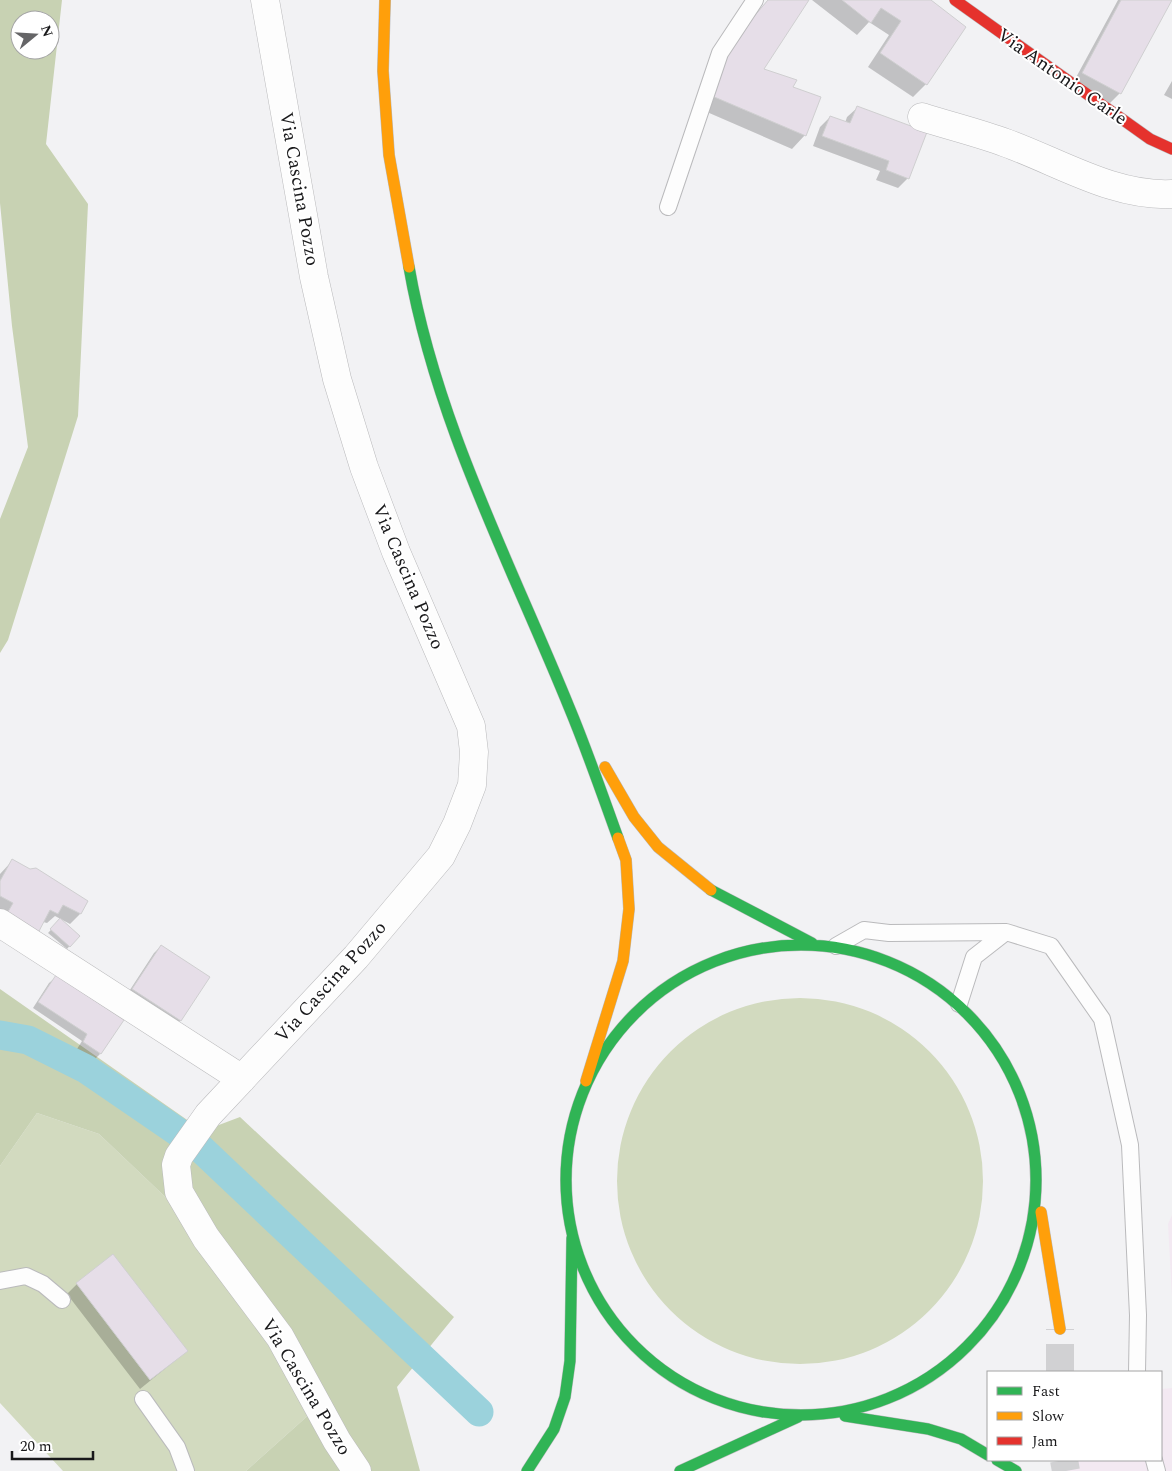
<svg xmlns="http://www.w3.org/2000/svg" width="1172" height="1471" font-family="Spectral,serif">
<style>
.medical{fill:#f3e9f2}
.green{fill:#d2dabf}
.forest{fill:#c8d2b3;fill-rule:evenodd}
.shadow{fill:#0003}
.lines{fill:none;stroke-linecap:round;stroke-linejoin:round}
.canal{stroke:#9bd2dc;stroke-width:29}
.building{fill:#e6dee8;stroke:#cfcfd0}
.primary-tunnel{stroke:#d1d1d3;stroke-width:28;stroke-dasharray:28 14;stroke-linecap:butt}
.lane-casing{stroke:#bababc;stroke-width:18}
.street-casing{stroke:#bababc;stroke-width:29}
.fast-casing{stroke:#bababc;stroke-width:12}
.slow-casing{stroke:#bababc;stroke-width:12}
.jam-casing{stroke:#bababc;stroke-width:12}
.lane{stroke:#fdfdfd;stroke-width:16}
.street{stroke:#fdfdfd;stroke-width:28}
.fast{stroke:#30b455;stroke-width:11}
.slow{stroke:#ff9f0a;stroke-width:11}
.jam{stroke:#e5322d;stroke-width:11}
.labels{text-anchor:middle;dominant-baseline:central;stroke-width:4;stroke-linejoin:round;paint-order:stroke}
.street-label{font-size:19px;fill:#19191b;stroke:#fff}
</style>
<rect width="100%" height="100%" fill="#f2f2f4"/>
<path class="medical" d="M 1172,1215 L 1172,1297 L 1168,1224 Z
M 1172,1388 L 1172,1471 L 1064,1471 L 1068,1460 L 1161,1460 L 1161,1389 Z"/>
<path class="green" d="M617 1181a183 183 0 1 1 366 0a183 183 0 1 1-366 0Z
M 37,1113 L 99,1134 L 239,1267 L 322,1403 L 246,1471 L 63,1471 L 0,1403 L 0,1166 Z"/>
<path class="forest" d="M 0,0 L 62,0 L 46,144 L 88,204 L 78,416 L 8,640 L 0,653 L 0,519 L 28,447 L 12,326 L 0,203 ZM 20,20 L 50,20 L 50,50 L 20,50 Z
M 0,989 L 203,1131 L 240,1117 L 454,1317 L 397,1387 L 420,1471 L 246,1471 L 322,1403 L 239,1267 L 99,1134 L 37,1113 L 0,1166 Z"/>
<path class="shadow" d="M 768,0 L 807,0 L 762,70 L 791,88 L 820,98 L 805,135 L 792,149 L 700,109 L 720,56 Z
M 812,0 L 929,0 L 926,84 L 913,97 L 868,67 L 889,35 L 869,22 L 857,35 Z
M 1118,0 L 1170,0 L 1120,93 L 1110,103 L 1073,83 Z
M 1172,81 L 1172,99 L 1164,95 Z
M 857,108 L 908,178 L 898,188 L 876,180 L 880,171 L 813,146 L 820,127 L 830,117 L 845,123 L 847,117 Z
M 12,861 L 87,902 L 80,914 L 70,924 L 55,916 L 47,923 L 0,911 L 0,874 Z
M 60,920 L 78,936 L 67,949 L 48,933 Z
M 161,946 L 208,978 L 180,1021 L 173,1027 L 126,996 L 154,953 Z
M 56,977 L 100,1054 L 94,1060 L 77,1049 L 82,1041 L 33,1008 L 49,983 Z
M 112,1256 L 186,1350 L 176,1360 L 140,1389 L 67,1294 L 77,1284 Z"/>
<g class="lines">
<path class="canal" d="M 0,1035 L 28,1040 L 86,1069 L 197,1145 L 479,1412"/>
</g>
<path class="building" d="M 768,0 L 809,0 L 764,69 L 797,80 L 793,87 L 821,97 L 806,136 L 712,96 L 733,41 Z
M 842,0 L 931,0 L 966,27 L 927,85 L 880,53 L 901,21 L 881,8 L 871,23 Z
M 1121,0 L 1172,0 L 1121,94 L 1082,73 Z
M 857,106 L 927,132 L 909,179 L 886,170 L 889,161 L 822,136 L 830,116 L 850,123 Z
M 12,859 L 30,869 L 36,868 L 88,901 L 81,914 L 63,905 L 58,914 L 50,910 L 37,935 L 5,917 L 13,903 L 0,896 L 0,881 Z
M 60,918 L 80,936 L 70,947 L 50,929 Z
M 161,945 L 210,977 L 181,1021 L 132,989 Z
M 56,975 L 124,1020 L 101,1054 L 83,1042 L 87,1034 L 38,1002 Z
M 113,1254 L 188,1351 L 150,1380 L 76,1283 Z"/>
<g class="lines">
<path class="primary-tunnel" d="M 1060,1372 L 1060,1329
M 1064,1460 L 1066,1471"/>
<defs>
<path id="lane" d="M 668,207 L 720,53 L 755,0
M 836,946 L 864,930 L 889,933 L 1006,932
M 959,1004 L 974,957 L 1006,932 L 1051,946 L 1102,1019 L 1130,1145 L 1138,1315 L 1137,1372
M 0,1281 L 26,1276 L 43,1284 L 62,1300
M 143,1399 L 177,1447 L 186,1471
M 1154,1460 L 1157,1471"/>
<path id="street" d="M 265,0 L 314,277 L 337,379 L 364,467 L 396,552 L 471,726 L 474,752 L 472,785 L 457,824 L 441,856 L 356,957 L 208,1115 L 179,1156 L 176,1165 L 179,1192 L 206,1238 L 280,1337 L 337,1441 L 357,1471
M 922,117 C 950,126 979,133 1006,143 C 1059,162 1114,197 1172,194
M 0,923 L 242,1079"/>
<path id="fast" d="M 409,267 C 436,422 510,562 569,707 C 587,750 602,794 618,838
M 711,890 L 812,943
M566 1180a235 235 0 1 1 470 0a235 235 0 1 1-470 0Z
M 845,1416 L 928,1429 L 961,1439 L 988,1455
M 997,1460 L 1016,1471
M 527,1471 L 554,1429 L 565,1397 L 570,1361 L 572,1238
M 680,1471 L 798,1417"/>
<path id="slow" d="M 385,0 L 383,71 L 389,155 L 409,267
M 605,767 L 634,817 L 658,847 L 711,890
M 586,1081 L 623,961 L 629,909 L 626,860 L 618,838
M 1041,1212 L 1060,1329"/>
<path id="jam" d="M 955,0 L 1150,139 L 1172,149"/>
</defs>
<use href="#lane" class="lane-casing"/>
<use href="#street" class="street-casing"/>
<use href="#fast" class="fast-casing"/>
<use href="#slow" class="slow-casing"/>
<use href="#jam" class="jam-casing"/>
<use href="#lane" class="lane"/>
<use href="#street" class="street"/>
<use href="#fast" class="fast"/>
<use href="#slow" class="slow"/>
<use href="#jam" class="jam"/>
</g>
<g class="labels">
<g class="street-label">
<text transform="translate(1062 77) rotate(35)">Via Antonio Carle</text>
<text transform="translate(299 189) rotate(80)">Via Cascina Pozzo</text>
<text transform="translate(408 577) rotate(67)">Via Cascina Pozzo</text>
<text transform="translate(331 982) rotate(-48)">Via Cascina Pozzo</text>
<text transform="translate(306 1387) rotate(59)">Via Cascina Pozzo</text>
</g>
</g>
<rect x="987" y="1371" width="175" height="90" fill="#ffffff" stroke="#a3a3a4"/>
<rect x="997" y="1387" width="25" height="8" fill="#30b455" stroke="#a3a3a4"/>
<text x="1032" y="1396" font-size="15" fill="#19191b">Fast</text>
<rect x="997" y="1412" width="25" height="8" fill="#ff9f0a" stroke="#a3a3a4"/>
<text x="1032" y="1421" font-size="15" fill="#19191b">Slow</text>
<rect x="997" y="1437" width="25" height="8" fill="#e5322d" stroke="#a3a3a4"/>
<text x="1032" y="1446" font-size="15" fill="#19191b">Jam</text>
<g transform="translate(35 35) rotate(72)"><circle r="24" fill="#ffffff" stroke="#a3a3a4"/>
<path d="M0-4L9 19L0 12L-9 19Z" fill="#656567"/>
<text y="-8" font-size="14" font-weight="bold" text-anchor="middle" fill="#19191b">N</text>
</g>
<path d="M12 1451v8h81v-8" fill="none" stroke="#19191b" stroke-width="2.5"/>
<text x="20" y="1451" font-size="15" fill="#19191b" stroke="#ffffff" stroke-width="4" paint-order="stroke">20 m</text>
</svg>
